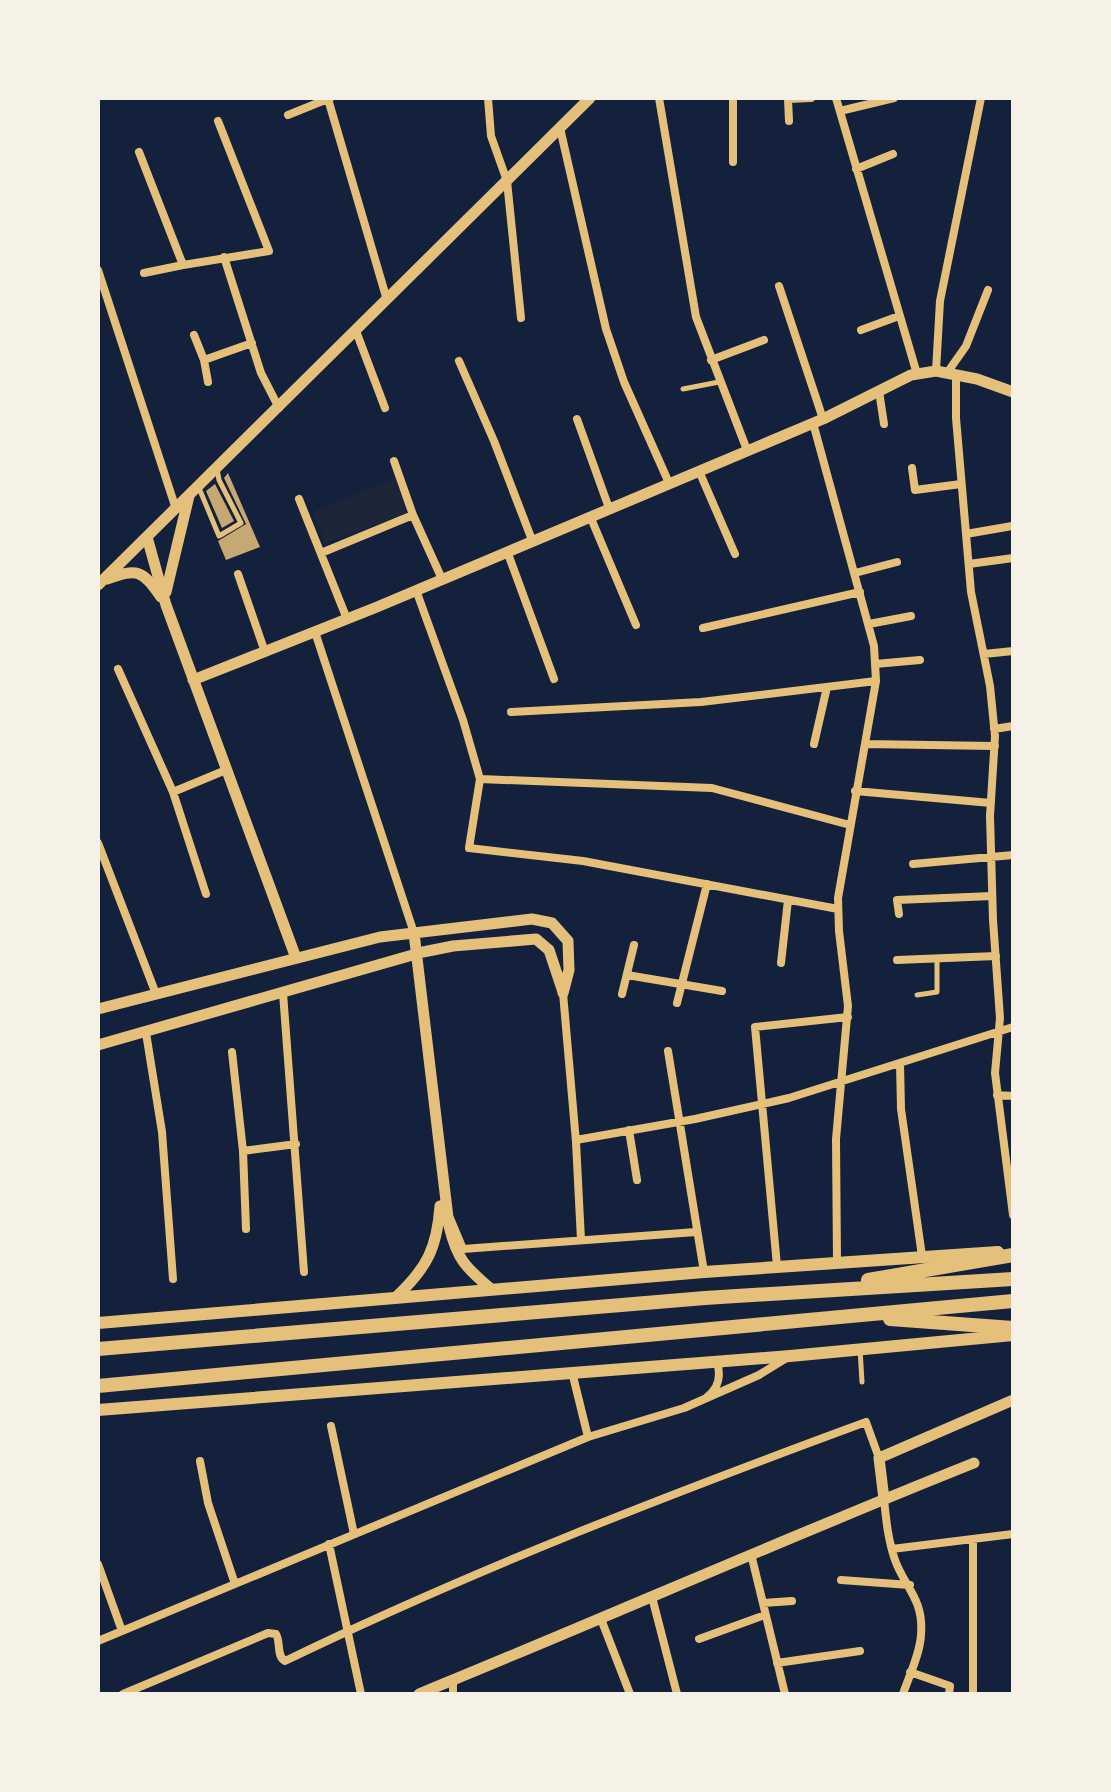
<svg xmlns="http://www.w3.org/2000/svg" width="1111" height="1792" font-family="'IBM Plex Sans',sans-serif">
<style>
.green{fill:#1d2539}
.building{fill:#c6a872}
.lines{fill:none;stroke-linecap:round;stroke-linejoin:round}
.service{stroke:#e5c07b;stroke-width:5}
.minor{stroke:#e5c07b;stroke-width:8}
.tertiary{stroke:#e5c07b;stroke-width:11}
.secondary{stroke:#e5c07b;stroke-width:12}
.primary{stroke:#e5c07b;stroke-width:14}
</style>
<rect width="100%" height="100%" fill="#14213d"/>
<path class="green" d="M 395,478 L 407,513 L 325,543 L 313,512 Z"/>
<path class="building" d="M 228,473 L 260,547 L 226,560 L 218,541 L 246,524 L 224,478 Z
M 215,484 L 234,521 L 222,528 L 206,491 Z"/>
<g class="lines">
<path class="service" d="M 683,389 L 719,382
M 199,488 L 219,536 L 241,523 L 219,480 L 217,469
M 917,995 L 937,992 L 937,958
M 860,1349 L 862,1382"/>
<path class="minor" d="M 488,98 L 491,136 L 507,181 L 521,318
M 659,98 L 696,317 L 747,450
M 733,98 L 733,162
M 836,98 L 917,374
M 328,99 L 387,300
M 840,111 L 894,98
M 288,115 L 330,98
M 789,121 L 788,99 L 811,98
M 560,128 L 606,329 L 624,382 L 669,483
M 139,152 L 183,265 L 269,251 L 218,121
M 856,169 L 893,154
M 224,257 L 261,373 L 279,408
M 98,270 L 176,509
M 144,273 L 183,265
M 779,286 L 823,419
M 861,330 L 899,316
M 356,331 L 385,408
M 194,335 L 204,360 L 208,382
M 204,360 L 252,343
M 711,360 L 764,340
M 459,361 L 494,441 L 532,540
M 936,371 L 940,301 L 981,98
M 947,373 L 966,346 L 988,290
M 956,375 L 956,418 L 971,592 L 990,686 L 995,736 L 990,816 L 993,920 L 1000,1018 L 995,1073 L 1013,1215
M 879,391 L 884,424
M 577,419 L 609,508
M 813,423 L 874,646 L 876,681 L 838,898 L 839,931 L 848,1006 L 836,1139 L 837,1261
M 394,461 L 413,515 L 442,579
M 912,468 L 915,490 L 961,484
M 699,471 L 735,554
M 299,499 L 347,619
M 590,516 L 636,625
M 966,534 L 1012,526
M 507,551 L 554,679
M 321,553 L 413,515
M 969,564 L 1013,558
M 855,573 L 897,562
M 238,574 L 265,652
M 416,590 L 463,720 L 480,779 L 469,848 L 583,861 L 838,909
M 869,624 L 911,616
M 703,628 L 860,592
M 315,632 L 414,933
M 984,654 L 1013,651
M 875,664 L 920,660
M 118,669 L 173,792 L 206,894
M 511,712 L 701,702 L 876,681
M 994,729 L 1013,726
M 814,744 L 827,687
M 865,744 L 995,746
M 480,779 L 712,788 L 850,825
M 855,791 L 991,803
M 173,792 L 226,770
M 98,843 L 156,994
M 913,864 L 1013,855
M 899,914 L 897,900 L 992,896
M 897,960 L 996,956
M 781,963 L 788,900
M 627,975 L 722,991
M 283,993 L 304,1272
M 563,993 L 576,1142 L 581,1240
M 622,994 L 634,945
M 677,1003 L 707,884
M 146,1033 L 162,1132 L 173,1279
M 668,1051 L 704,1272
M 232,1052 L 243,1151 L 246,1229
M 900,1063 L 901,1109 L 922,1256
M 997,1095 L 1013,1096
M 629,1130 L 637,1180
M 576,1140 L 695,1119 L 789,1098 L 1013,1027
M 243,1151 L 296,1144
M 450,1218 L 463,1249 L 696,1232
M 777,1266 L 755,1027 L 848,1017
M 572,1372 L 588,1437
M 707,1397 C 719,1388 721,1375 717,1362
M 331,1426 L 354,1534
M 200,1461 L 208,1503 L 235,1584
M 884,1499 C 886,1519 888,1540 895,1560 C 905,1588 924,1599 921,1635 C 920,1654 909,1676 903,1694
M 329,1544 L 361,1694
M 892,1549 L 1013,1534
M 751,1554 L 785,1694
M 98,1564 L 122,1631
M 841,1580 L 910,1585
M 652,1597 L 677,1694
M 763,1603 L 792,1601
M 601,1619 L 630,1694
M 699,1639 L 765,1615
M 98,1641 L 588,1437 L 684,1408 L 759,1375 L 788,1357
M 777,1663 L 860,1651
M 910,1672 L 950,1686 L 949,1694
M 123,1694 L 268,1633 L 276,1634 C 281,1642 276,1656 285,1661 C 473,1570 670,1494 866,1422 L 879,1458
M 453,1694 L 453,1680
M 973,1694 L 973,1539"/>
<path class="tertiary" d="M 147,537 L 166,605 L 296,958
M 107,579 C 138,568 142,570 161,597
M 98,585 L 590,98
M 166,592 L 189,496
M 193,680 L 377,607 L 823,419 L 911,375 L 936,371 L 977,379 L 1013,392
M 414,933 L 449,1226 C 457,1259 465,1267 491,1289
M 98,1009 L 380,937 L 532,919 L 552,923 L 568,941 L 569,970 L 563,993
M 98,1045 L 423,952 L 453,946 L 536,939 L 549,950 L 563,992
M 396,1297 C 427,1268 437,1248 440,1206
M 884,1499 L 879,1458 L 1013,1400
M 419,1694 C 605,1618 788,1537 974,1463"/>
<path class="secondary" d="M 98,1323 L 704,1272 L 998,1252
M 98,1410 L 790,1356 L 1013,1335"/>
<path class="primary" d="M 868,1280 L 1013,1255
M 890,1319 L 1013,1328
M 98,1349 L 705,1298 L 1013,1279
M 98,1386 L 1013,1301"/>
</g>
<rect width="1111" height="1792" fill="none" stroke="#f6f1e7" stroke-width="200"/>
</svg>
